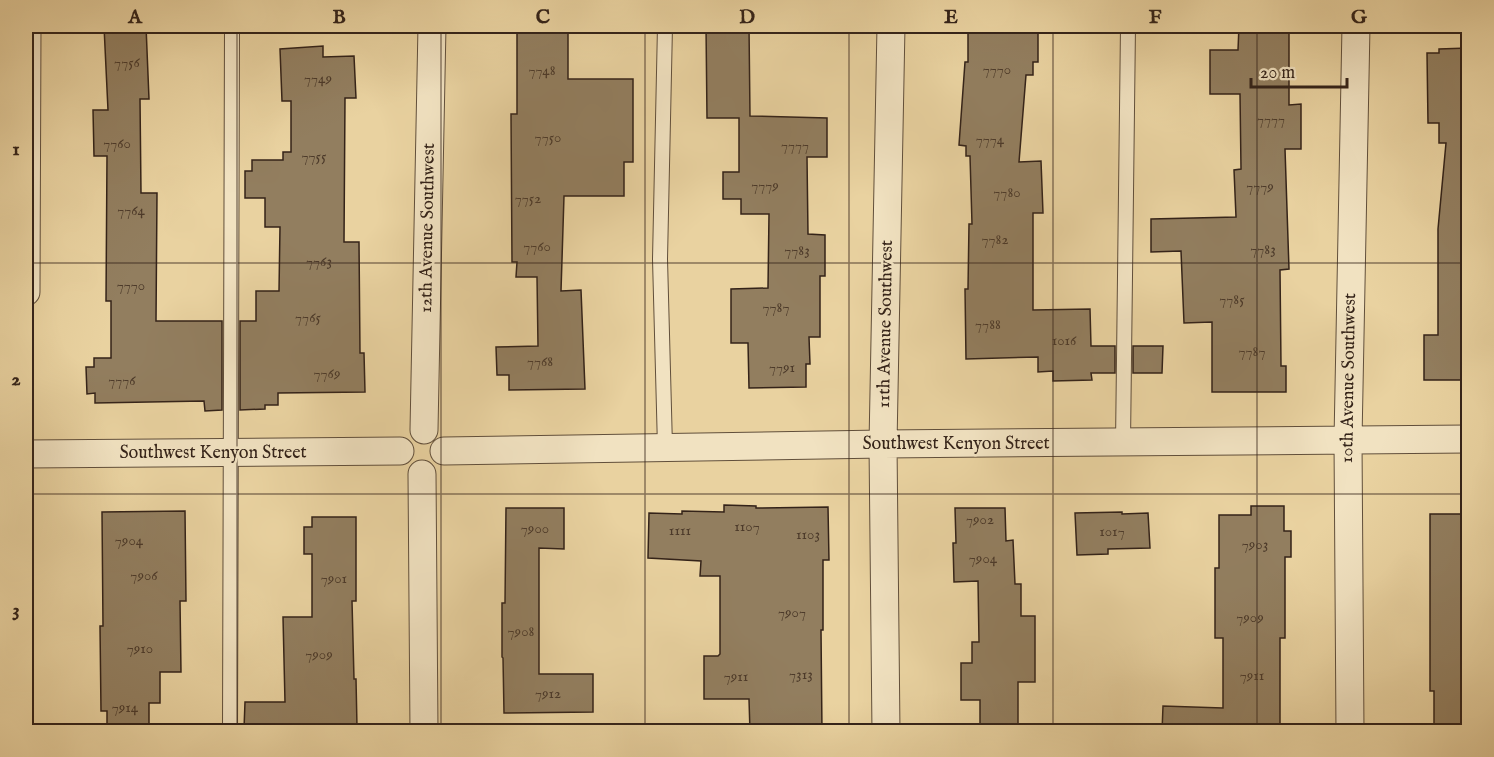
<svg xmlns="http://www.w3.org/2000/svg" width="1494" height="757" font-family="'IM FELL English',serif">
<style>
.building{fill:#927e5f;stroke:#342319;stroke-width:1.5}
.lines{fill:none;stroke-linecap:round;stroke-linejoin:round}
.service-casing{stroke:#614f3b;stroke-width:16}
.minor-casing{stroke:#614f3b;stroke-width:29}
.service{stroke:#f1e2c1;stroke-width:14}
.minor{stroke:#f1e2c1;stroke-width:27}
.grid{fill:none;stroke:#342319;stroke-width:1.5;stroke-opacity:0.55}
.labels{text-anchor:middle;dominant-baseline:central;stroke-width:5;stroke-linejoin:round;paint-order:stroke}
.number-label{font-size:15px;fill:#4c3a2a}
.street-label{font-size:18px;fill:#342319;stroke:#f1e2c1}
.neatline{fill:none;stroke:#342319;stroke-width:2}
.grid-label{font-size:20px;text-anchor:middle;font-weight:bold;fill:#342319}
</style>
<rect width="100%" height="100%" fill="#e9d2a0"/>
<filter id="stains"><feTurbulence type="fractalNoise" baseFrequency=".00333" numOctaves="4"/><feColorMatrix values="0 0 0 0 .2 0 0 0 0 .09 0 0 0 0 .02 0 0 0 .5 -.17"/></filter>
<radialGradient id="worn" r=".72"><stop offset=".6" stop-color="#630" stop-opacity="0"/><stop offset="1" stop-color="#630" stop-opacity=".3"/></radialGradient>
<path class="building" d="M 104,26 L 146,26 L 149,99 L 140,99 L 141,193 L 157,193 L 156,321 L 222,321 L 222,410 L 205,411 L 204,401 L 95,403 L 95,393 L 87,394 L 86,367 L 94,367 L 94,358 L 111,358 L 111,301 L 106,301 L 107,156 L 94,156 L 93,110 L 108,110 Z
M 517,26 L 568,26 L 568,79 L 633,79 L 633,162 L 624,162 L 624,196 L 564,196 L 561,291 L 581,290 L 585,389 L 509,390 L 509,375 L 497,375 L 496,347 L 538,346 L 537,277 L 516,277 L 517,262 L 512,262 L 511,114 L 517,114 Z
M 706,26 L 749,26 L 750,116 L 827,118 L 827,157 L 807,157 L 808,234 L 825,235 L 825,276 L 820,276 L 820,337 L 809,337 L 810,364 L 806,364 L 806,387 L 749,388 L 748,343 L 731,343 L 731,289 L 768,288 L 769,214 L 741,214 L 741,199 L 723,199 L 723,172 L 739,172 L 739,118 L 707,118 Z
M 968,26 L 1038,26 L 1038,62 L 1033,62 L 1033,75 L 1026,75 L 1019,162 L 1041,161 L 1043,213 L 1033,213 L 1033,310 L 1090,309 L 1091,346 L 1115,346 L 1115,373 L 1091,373 L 1092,380 L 1053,381 L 1053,371 L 1038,372 L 1038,357 L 966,359 L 965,289 L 968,289 L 969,224 L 972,224 L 970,156 L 966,156 L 966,146 L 959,145 L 965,62 L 968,62 Z
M 1239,26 L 1289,26 L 1289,105 L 1301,104 L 1301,149 L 1285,149 L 1289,269 L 1280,270 L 1281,366 L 1286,366 L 1286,392 L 1212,392 L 1212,322 L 1184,323 L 1181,251 L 1151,252 L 1151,219 L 1236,217 L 1234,170 L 1241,169 L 1240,94 L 1210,94 L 1210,50 L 1238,50 Z
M 323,46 L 323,57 L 354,56 L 356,98 L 345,98 L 344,242 L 359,242 L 360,353 L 364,353 L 365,392 L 278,393 L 278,405 L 265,405 L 265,409 L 240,410 L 240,321 L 256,321 L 256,291 L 279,291 L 280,227 L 265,227 L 265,198 L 245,198 L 245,171 L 252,171 L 252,160 L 283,160 L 283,152 L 291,152 L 291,101 L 282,101 L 280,49 Z
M 1468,48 L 1468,380 L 1424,380 L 1424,335 L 1438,335 L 1438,229 L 1446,143 L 1439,143 L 1439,123 L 1428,123 L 1427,53 L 1439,53 L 1439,49 Z
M 1133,346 L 1163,346 L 1162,373 L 1133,373 Z
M 724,505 L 756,506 L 756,508 L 828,507 L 829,560 L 823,560 L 823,630 L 821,630 L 822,732 L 750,732 L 749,699 L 704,699 L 704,656 L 718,656 L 720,654 L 720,576 L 700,576 L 701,561 L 648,558 L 649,513 L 682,514 L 682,511 L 724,512 Z
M 1251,506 L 1284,506 L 1284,531 L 1291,531 L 1291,557 L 1285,557 L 1285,638 L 1280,638 L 1280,732 L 1162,732 L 1163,706 L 1223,708 L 1223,638 L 1215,638 L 1215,568 L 1219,568 L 1219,515 L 1251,515 Z
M 506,508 L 564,508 L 564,549 L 539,548 L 539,674 L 593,674 L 593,712 L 504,713 L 503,658 L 502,657 L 502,603 L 505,603 Z
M 955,508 L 1005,508 L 1006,541 L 1013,540 L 1015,584 L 1021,584 L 1021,616 L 1035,616 L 1035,682 L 1018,682 L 1018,725 L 980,725 L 980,700 L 961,700 L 961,663 L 972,663 L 972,642 L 979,642 L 978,581 L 954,582 L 953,543 L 956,543 Z
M 185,511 L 186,601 L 180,601 L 181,672 L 160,672 L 160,703 L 149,703 L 149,728 L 107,728 L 107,711 L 101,711 L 100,626 L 103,626 L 102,512 Z
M 1122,512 L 1122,514 L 1148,513 L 1150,548 L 1108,549 L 1108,554 L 1077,555 L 1075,513 Z
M 1430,514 L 1468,514 L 1468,726 L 1434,726 L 1434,691 L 1430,691 Z
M 312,517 L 356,517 L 356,601 L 352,601 L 354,679 L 356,679 L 357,727 L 244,729 L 245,702 L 285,702 L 283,617 L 312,617 L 312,554 L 304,554 L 304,527 L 312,527 Z"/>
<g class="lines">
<defs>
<path id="service" d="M 1123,443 L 1128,26
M 665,447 L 660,259 L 665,26
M 230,732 L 232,26"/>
<path id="minor" d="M 26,292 L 27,26
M 424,430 L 432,26
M 444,451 L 883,444 L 1468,439
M 26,454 L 400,451
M 422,474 L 424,732
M 886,732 L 883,444 L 891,26
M 1350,732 L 1348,440 L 1356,26"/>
</defs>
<use href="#service" class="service-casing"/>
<use href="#minor" class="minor-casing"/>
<use href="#service" class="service"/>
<use href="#minor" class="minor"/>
</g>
<path class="grid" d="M 237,26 L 237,732M 441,26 L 441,732M 645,26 L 645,732M 849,26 L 849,732M 1053,26 L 1053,732M 1257,26 L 1257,732M 26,263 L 1468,263M 26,494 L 1468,494"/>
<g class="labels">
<g class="number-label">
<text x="127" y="62">7756</text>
<text x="997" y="69">7770</text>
<text x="542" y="70">7748</text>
<text x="318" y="78">7749</text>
<text x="1271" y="119">7777</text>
<text x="548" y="137">7750</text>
<text x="990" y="139">7774</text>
<text x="117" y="143">7760</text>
<text x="795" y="145">7777</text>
<text x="314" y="156">7755</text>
<text x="765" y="185">7779</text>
<text x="1260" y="186">7779</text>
<text x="1007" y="192">7780</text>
<text x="528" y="198">7752</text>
<text x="131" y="210">7764</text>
<text x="995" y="239">7782</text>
<text x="537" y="246">7760</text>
<text x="1263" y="249">7783</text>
<text x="797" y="250">7783</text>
<text x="319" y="261">7763</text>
<text x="131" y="285">7770</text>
<text x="1232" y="299">7785</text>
<text x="776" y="307">7787</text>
<text x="308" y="317">7765</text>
<text x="988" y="324">7788</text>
<text x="1064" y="340">1016</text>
<text x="1252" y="351">7787</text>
<text x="540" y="361">7768</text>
<text x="782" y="367">7791</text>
<text x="327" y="373">7769</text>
<text x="122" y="380">7776</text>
<text x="980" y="519">7902</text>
<text x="747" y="526">1107</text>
<text x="535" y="528">7900</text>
<text x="680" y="530">1111</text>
<text x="1112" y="531">1017</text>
<text x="808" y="534">1103</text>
<text x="129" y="540">7904</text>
<text x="1255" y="544">7903</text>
<text x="983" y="558">7904</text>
<text x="144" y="575">7906</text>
<text x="334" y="578">7901</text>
<text x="792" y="612">7907</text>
<text x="1250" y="617">7909</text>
<text x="521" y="631">7908</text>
<text x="140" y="648">7910</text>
<text x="319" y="654">7909</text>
<text x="801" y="674">7313</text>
<text x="1252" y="675">7911</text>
<text x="736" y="676">7911</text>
<text x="548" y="693">7912</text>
<text x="125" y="707">7914</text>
</g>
<g class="street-label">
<text transform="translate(428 228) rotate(-89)">12th Avenue Southwest</text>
<text transform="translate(886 324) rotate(-89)">11th Avenue Southwest</text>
<text transform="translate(1349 378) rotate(-89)">10th Avenue Southwest</text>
<text x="956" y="444">Southwest Kenyon Street</text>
<text x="213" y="453">Southwest Kenyon Street</text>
</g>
</g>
<rect width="1494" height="757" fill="none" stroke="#e9d2a0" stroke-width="66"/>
<path d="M1251 78v9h96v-9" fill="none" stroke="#342319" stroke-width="3"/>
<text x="1260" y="78" font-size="18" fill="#342319" stroke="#f1e2c1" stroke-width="4.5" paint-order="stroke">20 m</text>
<rect x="33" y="33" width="1428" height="691" class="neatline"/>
<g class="grid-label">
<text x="135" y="23">A</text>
<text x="339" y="23">B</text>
<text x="543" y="23">C</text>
<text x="747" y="23">D</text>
<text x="951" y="23">E</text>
<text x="1155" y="23">F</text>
<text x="1359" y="23">G</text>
<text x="16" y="155">1</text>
<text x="16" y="385">2</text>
<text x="16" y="616">3</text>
</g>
<rect width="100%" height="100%" filter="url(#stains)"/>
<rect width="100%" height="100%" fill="url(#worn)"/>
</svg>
